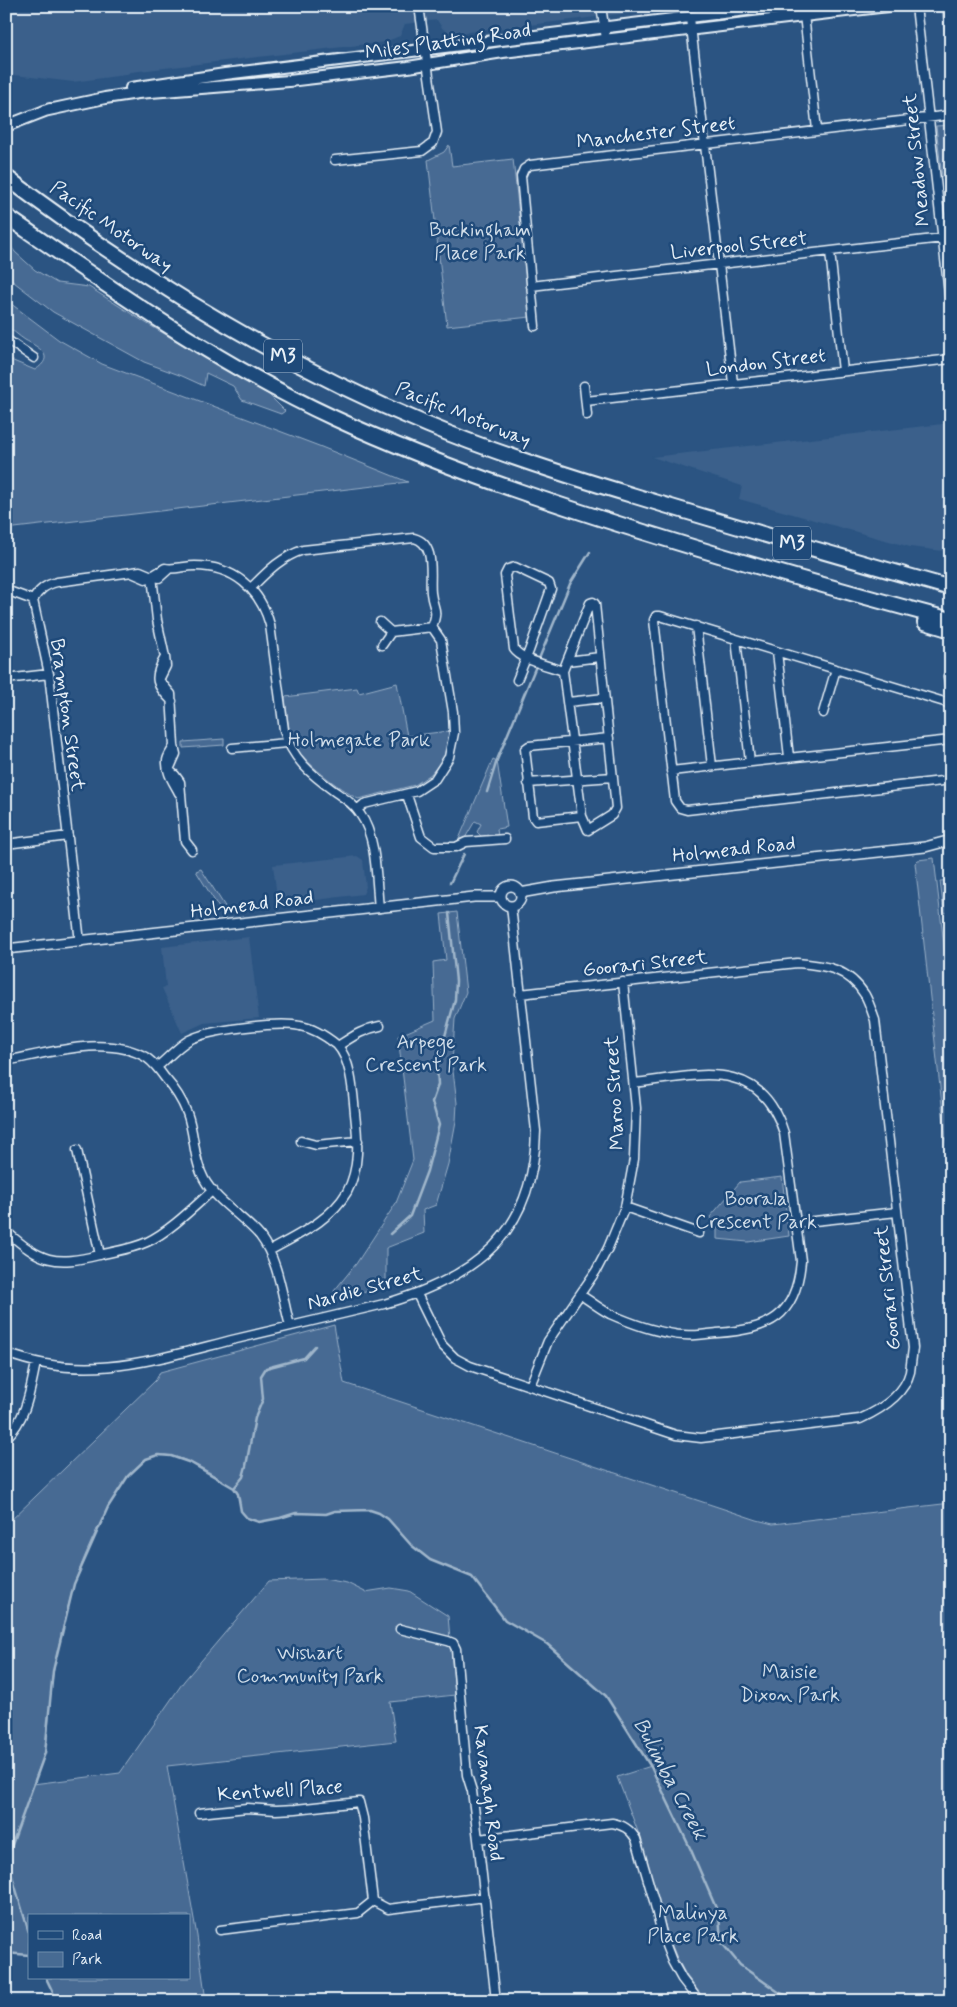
<svg xmlns="http://www.w3.org/2000/svg" width="957" height="2007" font-family="Mynerve,sans-serif">
<style>
.built{fill:#3a608b}
.green{fill:#476b93;stroke:#98aec6}
.lines{fill:none;stroke-linecap:round;stroke-linejoin:round}
.stream{stroke:#a0b6cb;stroke-width:2.5}
.minor-casing{stroke:#e8f1f8;stroke-width:11}
.tertiary-casing{stroke:#e8f1f8;stroke-width:12}
.secondary-casing{stroke:#e8f1f8;stroke-width:14}
.motorway-casing{stroke:#e8f1f8;stroke-width:18}
.minor{stroke:#1f4a7a;stroke-width:8}
.tertiary{stroke:#1f4a7a;stroke-width:9}
.secondary{stroke:#1f4a7a;stroke-width:10}
.motorway{stroke:#1f4a7a;stroke-width:14}
.labels{text-anchor:middle;dominant-baseline:central;stroke-width:5;stroke-linejoin:round;paint-order:stroke}
.shield{fill:#1f4a7a;stroke:#acbfd2;stroke-width:1}
.shield-label{font-size:19px;font-weight:bold;fill:#e8f1f8}
.street-label{font-size:20px;fill:#e8f1f8;stroke:#1f4a7a}
.park-label{font-size:20px;fill:#d0dde9;stroke:#1f4a7a}
.water-label{font-size:21px;font-style:italic;fill:#d0dde9;stroke:#1f4a7a}
</style>
<rect width="100%" height="100%" fill="#2b5482"/>
<filter id="ink" filterUnits="userSpaceOnUse"><feTurbulence type="fractalNoise" baseFrequency=".02" numOctaves="2"/><feDisplacementMap in="SourceGraphic" scale="10" xChannelSelector="R" yChannelSelector="G"/><feConvolveMatrix kernelMatrix="1 2 1 2 8 2 1 2 1" color-interpolation-filters="sRGB"/></filter>
<g filter="url(#ink)">
<path class="built" d="M 6,6 L 688,6 L 453,34 L 443,29 L 437,20 L 405,24 L 400,36 L 385,42 L 131,72 L 125,75 L 73,82 L 6,74 Z
M 951,423 L 951,552 L 910,547 L 739,499 L 742,486 L 652,457 Z
M 357,856 L 363,860 L 366,887 L 363,894 L 278,905 L 273,865 Z
M 249,937 L 259,1018 L 204,1023 L 182,1033 L 162,988 L 166,987 L 162,947 Z"/>
<path class="green" d="M 951,6 L 951,55 L 947,55 L 942,7 Z
M 951,125 L 951,176 L 942,177 L 936,126 Z
M 449,145 L 452,166 L 513,159 L 530,317 L 447,326 L 428,160 L 444,152 Z
M 6,239 L 15,252 L 35,270 L 57,283 L 89,287 L 146,323 L 269,395 L 285,411 L 281,414 L 242,400 L 233,386 L 206,373 L 204,386 L 182,376 L 144,362 L 53,312 L 6,276 Z
M 6,300 L 59,340 L 102,364 L 319,446 L 408,482 L 6,529 L 6,358 L 35,370 C 57,356 38,347 25,340 C 19,336 12,330 6,325 Z
M 397,683 L 407,736 L 449,731 L 446,755 L 431,774 L 415,785 L 358,799 C 340,789 302,762 294,743 C 287,728 287,712 285,697 L 357,688 L 359,693 Z
M 224,739 L 224,745 L 183,748 L 183,742 Z
M 493,759 L 497,761 L 507,827 L 497,829 L 498,836 L 482,837 L 477,832 L 481,824 L 475,821 L 465,838 L 459,839 Z
M 934,858 L 951,1006 L 951,1186 L 915,863 L 918,860 Z
M 201,869 L 226,908 L 232,910 L 216,912 L 219,908 L 196,871 Z
M 951,880 L 951,912 L 944,913 L 940,881 Z
M 457,912 L 466,992 L 455,1019 L 452,1063 L 457,1103 L 456,1121 L 448,1164 L 436,1205 L 423,1210 L 424,1233 L 386,1248 L 386,1287 L 337,1299 L 334,1291 L 356,1264 L 396,1203 L 413,1160 L 398,1036 L 435,1020 L 433,962 L 446,960 L 441,914 Z
M 782,1177 L 789,1236 L 748,1242 L 717,1239 L 717,1228 L 710,1217 L 740,1182 Z
M 334,1325 L 344,1383 L 757,1520 L 773,1524 L 951,1503 L 951,2001 L 706,2001 L 686,1975 L 677,1958 L 668,1936 L 640,1837 L 617,1777 L 651,1766 L 606,1696 L 547,1644 L 505,1620 L 472,1577 L 430,1560 L 411,1545 L 388,1519 L 379,1513 L 370,1510 L 335,1511 L 326,1514 L 296,1513 L 280,1518 L 259,1522 L 247,1518 L 241,1511 L 238,1494 L 234,1488 C 214,1475 183,1453 158,1455 C 124,1459 84,1554 74,1585 C 66,1612 59,1641 54,1669 C 48,1696 51,1725 45,1752 C 42,1763 36,1774 33,1784 L 120,1773 L 184,1681 L 269,1581 L 324,1579 L 347,1583 L 365,1592 L 391,1588 L 409,1591 L 448,1616 L 455,1695 L 390,1702 L 396,1741 L 167,1766 L 197,1936 L 206,2001 L 57,2001 L 46,1978 L 189,1978 L 189,1916 L 29,1916 L 29,1955 L 6,1953 L 6,1643 L 8,1634 L 6,1525 L 156,1380 L 160,1372 Z"/>
<g class="lines">
<path class="stream" d="M 487,792 L 497,760 L 570,584 L 590,552
M 450,883 L 464,854
M 390,1234 L 410,1216 L 427,1171 L 439,1125 L 432,1102 L 438,1085 L 437,1065 L 455,1000 L 456,981 L 449,913
M 234,1488 L 243,1477 L 246,1466 L 255,1418 L 263,1399 L 261,1376 L 266,1368 L 304,1358 L 315,1346
M 29,1933 L 10,1869 L 9,1853 L 45,1753 L 53,1671 L 74,1584 L 108,1507 L 128,1476 L 146,1459 L 158,1455 L 171,1456 L 191,1463 L 234,1488 L 238,1494 L 241,1511 L 247,1518 L 259,1522 L 280,1518 L 296,1513 L 326,1514 L 335,1511 L 370,1510 L 379,1513 L 388,1519 L 411,1545 L 430,1560 L 472,1577 L 505,1620 L 547,1644 L 606,1696 L 651,1767 L 691,1850 L 719,1915 L 721,1942 L 740,1965 L 780,1993 L 800,2001
M 6,1953 L 29,1955
M 46,1978 L 57,2001"/>
<defs>
<path id="minor" d="M 601,6 L 606,39
M 803,6 L 817,130
M 916,6 L 951,311
M 690,18 L 733,383
M 335,160 L 422,151 L 433,143 L 437,132 L 419,6
M 830,252 L 843,371
M 531,286 L 951,237
M 535,326 L 521,176 L 524,169 L 530,165 L 951,115
M 6,339 L 34,358
M 584,386 L 587,415
M 586,401 L 951,359
M 132,573 L 146,579 L 152,576 L 159,578 L 169,569
M 152,576 L 157,620 L 165,657 L 166,666 L 159,680 L 171,694 L 174,746 L 176,754 L 169,770 L 175,775 L 180,782 L 185,841 L 192,850
M 251,588 C 267,572 281,557 303,550 L 414,538 C 437,544 429,576 431,593 C 433,610 439,608 432,627
M 6,590 L 33,600
M 593,602 L 595,604 L 616,808 L 612,815 L 588,830 L 582,816 L 563,671 L 590,603 Z
M 380,622 L 391,632 L 382,645
M 696,626 L 712,766
M 391,632 L 432,627
M 736,639 L 750,762
M 777,652 L 789,757
M 164,659 C 153,678 156,686 172,701
M 567,661 L 600,657
M 948,676 L 951,699
M 6,679 L 49,674
M 517,680 L 529,651 L 551,589 L 549,583 L 515,567 L 508,569 L 505,575 L 514,649 C 521,660 550,666 563,671
M 568,702 L 604,698
M 951,704 L 660,616 L 656,616 L 654,620 L 675,801 L 680,808 L 687,810 L 951,780
M 823,713 L 836,669
M 174,746 C 172,751 167,756 167,761 C 166,773 174,783 179,793
M 232,748 L 287,743
M 671,771 L 951,740
M 528,783 L 613,777
M 407,795 L 421,837 L 434,847 L 456,847 L 466,842 L 505,839
M 357,810 L 364,804 L 417,791 L 435,779 L 449,757 L 454,733 L 453,712 L 441,640 L 432,627
M 582,816 L 536,821 L 533,817 L 525,749 L 529,746 L 609,738
M 6,844 L 68,836
M 80,942 L 49,674 L 33,600 C 39,590 45,585 57,582 L 140,571 L 152,576 L 165,568 C 174,570 185,566 195,566 C 233,566 260,588 270,625 L 284,730 C 291,758 312,775 334,791 C 344,798 354,804 360,814 C 377,837 376,880 379,908
M 338,1046 C 352,1037 363,1029 380,1026
M 6,1061 C 48,1053 109,1034 147,1058 C 154,1063 160,1071 165,1078 C 174,1088 182,1100 187,1113 C 195,1134 193,1159 204,1179 C 216,1201 244,1217 260,1236 C 279,1261 282,1297 290,1326
M 157,1067 C 167,1059 177,1047 189,1040 C 208,1030 279,1021 300,1026 C 313,1028 327,1037 337,1045 C 352,1061 353,1094 355,1114 C 358,1140 360,1168 347,1192 C 330,1221 297,1235 269,1251
M 301,1141 L 316,1145 L 358,1141
M 77,1150 L 100,1255
M 625,1207 L 699,1233
M 796,1223 L 897,1212
M 6,1231 C 41,1262 54,1266 99,1255 C 115,1251 132,1249 147,1242 C 169,1232 195,1206 213,1190
M 417,1294 L 442,1345 L 455,1358 L 470,1366 L 676,1435 L 701,1438 L 860,1419 C 880,1410 904,1396 910,1372 C 911,1364 912,1356 913,1348 L 875,1020 C 872,1012 869,1002 865,995 C 848,968 825,965 797,963 L 520,994
M 581,1295 C 590,1301 600,1309 610,1314 C 626,1321 650,1330 668,1333 C 684,1337 700,1335 717,1333 C 769,1329 796,1318 801,1261 L 784,1133 C 760,1055 696,1076 634,1083
M 6,1353 C 87,1384 156,1359 236,1339 C 285,1327 335,1316 384,1304 C 476,1277 534,1234 536,1131 L 511,906
M 530,1386 L 548,1341 L 596,1271 L 608,1248 L 625,1207 L 634,1159 L 636,1108 L 623,982
M 6,1438 C 27,1418 30,1390 36,1363
M 400,1629 L 448,1641 L 453,1643 L 456,1649 L 467,1775 L 472,1791 L 478,1839 L 496,2001
M 199,1813 L 247,1808 L 276,1810 L 296,1809 L 359,1802 L 363,1818 L 373,1901 L 388,1909 L 485,1897
M 478,1839 L 612,1823 C 623,1825 630,1829 636,1839 L 654,1901 L 663,1938 L 672,1961 L 682,1979 L 699,2001
M 220,1930 L 358,1913 L 373,1901"/>
<path id="tertiary" d="M501 896a10 10 0 1 1 20 0a10 10 0 1 1-20 0Z
M 520,893 L 554,887 L 925,847 L 951,840
M 6,949 L 474,897 L 501,897"/>
<path id="secondary" d="M 131,88 L 225,74 L 779,6
M 44,111 L 105,98 L 138,93 L 289,81 L 408,67 L 503,52 L 888,6
M 6,126 L 50,109"/>
<path id="motorway" d="M 6,177 C 137,276 276,362 428,425 C 495,453 565,475 635,496 C 740,528 845,558 951,588
M 6,216 C 112,289 217,364 334,418 C 414,455 498,485 581,512 C 703,552 827,587 951,620
M 925,622 L 951,630"/>
</defs>
<use href="#minor" class="minor-casing"/>
<use href="#tertiary" class="tertiary-casing"/>
<use href="#secondary" class="secondary-casing"/>
<use href="#motorway" class="motorway-casing"/>
<use href="#minor" class="minor"/>
<use href="#tertiary" class="tertiary"/>
<use href="#secondary" class="secondary"/>
<use href="#motorway" class="motorway"/>
</g>
</g>
<g class="labels">
<g class="shield">
<rect x="264" y="339.5" width="38" height="33" rx="4"/>
<rect x="773" y="526.5" width="38" height="33" rx="4"/>
</g>
<g class="shield-label">
<text x="283" y="356">M3</text>
<text x="792" y="543">M3</text>
</g>
<g class="street-label">
<text transform="translate(448 42) rotate(-8)">Miles Platting Road</text>
<text transform="translate(656 133) rotate(-7)">Manchester Street</text>
<text transform="translate(917 160) rotate(-96)">Meadow Street</text>
<text transform="translate(111 227) rotate(35)">Pacific Motorway</text>
<text transform="translate(739 246) rotate(-6)">Liverpool Street</text>
<text transform="translate(766 363) rotate(-7)">London Street</text>
<text transform="translate(463 415) rotate(22)">Pacific Motorway</text>
<text transform="translate(67 715) rotate(82)">Brampton Street</text>
<text transform="translate(734 850) rotate(-6)">Holmead Road</text>
<text transform="translate(252 905) rotate(-7)">Holmead Road</text>
<text transform="translate(645 964) rotate(-6)">Goorari Street</text>
<text transform="translate(615 1093) rotate(-93)">Maroo Street</text>
<text transform="translate(888 1288) rotate(-96)">Goorari Street</text>
<text transform="translate(365 1289) rotate(-15)">Nardie Street</text>
<text transform="translate(280 1791) rotate(-4)">Kentwell Place</text>
<text transform="translate(488 1793) rotate(83)">Kavanagh Road</text>
</g>
<g class="park-label">
<text x="480" y="230">Buckingham<tspan x="480" dy="23">Place Park</tspan></text>
<text x="359" y="740">Holmegate Park</text>
<text x="426" y="1042">Arpege<tspan x="426" dy="23">Crescent Park</tspan></text>
<text x="756" y="1199">Boorala<tspan x="756" dy="23">Crescent Park</tspan></text>
<text x="310" y="1653">Wishart<tspan x="310" dy="23">Community Park</tspan></text>
<text x="790" y="1672">Maisie<tspan x="790" dy="23">Dixon Park</tspan></text>
<text x="693" y="1913">Malinya<tspan x="693" dy="23">Place Park</tspan></text>
</g>
<g class="water-label">
<text transform="translate(670 1779) rotate(62)">Bulimba Creek</text>
</g>
</g>
<rect width="957" height="2007" fill="none" stroke="#1f4a7a" stroke-width="25"/>
<rect x="12" y="12" width="932" height="1982" fill="none" stroke="#e8f1f8" stroke-width="2" filter="url(#ink)"/>
<rect x="28" y="1914" width="162" height="65" fill="#1f4a7a" stroke="#6f8dac"/>
<rect x="38" y="1931" width="25" height="8" fill="#1f4a7a" stroke="#6f8dac"/>
<text x="72" y="1940" font-size="15" fill="#e8f1f8">Road</text>
<rect x="38" y="1952" width="25" height="15" fill="#476b93" stroke="#6f8dac"/>
<text x="72" y="1964" font-size="15" fill="#e8f1f8">Park</text>
</svg>
